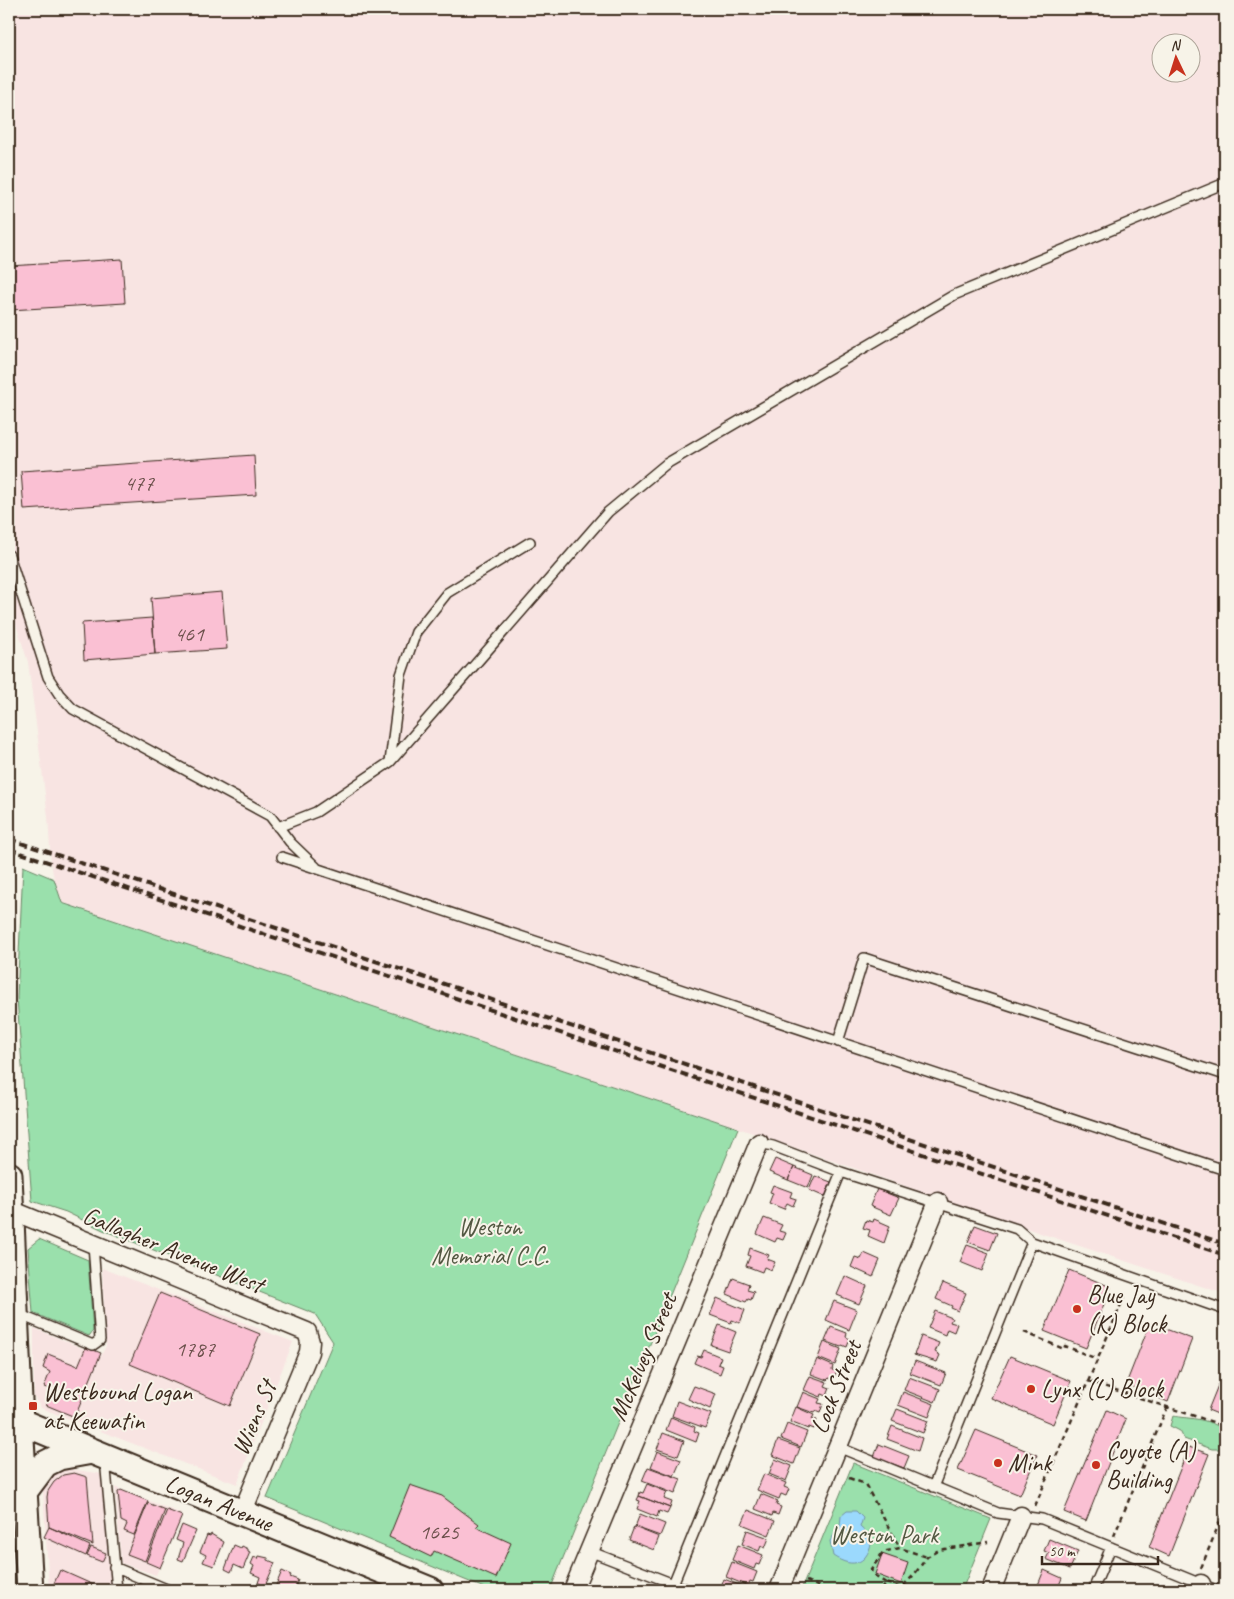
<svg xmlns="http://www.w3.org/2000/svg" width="1234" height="1599" font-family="Caveat,sans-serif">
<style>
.built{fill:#f8e4e2;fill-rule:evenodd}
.green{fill:#9ae0ac;stroke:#6a8565}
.water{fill:#9bd9fd;stroke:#7593a4}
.building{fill:#fac0d3;stroke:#3b2a1e}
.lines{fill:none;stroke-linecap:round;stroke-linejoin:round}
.lane-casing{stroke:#3b2a1e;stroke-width:12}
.street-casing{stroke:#3b2a1e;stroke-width:21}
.secondary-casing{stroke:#3b2a1e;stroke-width:29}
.path{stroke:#3b2a1e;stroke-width:2.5;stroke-dasharray:5 4;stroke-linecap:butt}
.lane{stroke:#f7f3e8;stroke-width:9}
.street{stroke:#f7f3e8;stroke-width:18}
.secondary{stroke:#f7f3e8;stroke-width:25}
.rail{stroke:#3b2a1e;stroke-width:4;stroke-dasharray:8 4;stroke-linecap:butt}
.poi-dot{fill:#c8321e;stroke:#f7f3e8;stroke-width:2}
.labels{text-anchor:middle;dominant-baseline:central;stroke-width:4;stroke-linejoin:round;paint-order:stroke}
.number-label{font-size:22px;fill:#6b504b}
.park-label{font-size:25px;fill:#535842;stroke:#f7f3e8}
.street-label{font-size:25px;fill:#3b2a1e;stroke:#f7f3e8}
.poi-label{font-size:25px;fill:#3b2a1e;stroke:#f7f3e8;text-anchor:start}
</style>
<rect width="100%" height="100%" fill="#f7f3e8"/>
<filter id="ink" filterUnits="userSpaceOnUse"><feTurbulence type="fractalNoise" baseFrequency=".02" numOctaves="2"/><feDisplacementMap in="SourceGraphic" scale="10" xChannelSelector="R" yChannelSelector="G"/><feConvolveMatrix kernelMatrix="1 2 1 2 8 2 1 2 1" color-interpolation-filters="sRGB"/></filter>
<g filter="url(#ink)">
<path class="built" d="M 9,9 L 1225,9 L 1225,1294 L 1046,1235 L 738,1128 L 62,903 L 54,879 L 51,863 L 48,817 L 28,662 L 9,602 ZM 1162,42 L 1192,42 L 1192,72 L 1162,72 Z
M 102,1268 L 293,1342 L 237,1484 L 41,1408 L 34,1397 L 34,1328 L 101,1356 L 106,1346 Z
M 70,1469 L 102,1474 L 111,1590 L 49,1590 L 43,1489 L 51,1477 L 61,1471 Z
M 115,1487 L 182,1514 L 156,1575 L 121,1563 Z"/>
<path class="green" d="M 23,866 L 54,879 L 62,903 L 738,1128 L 550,1590 L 489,1590 L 267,1498 L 333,1342 L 315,1314 L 103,1230 L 66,1212 L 32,1201 L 17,998 Z
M 39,1239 L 88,1260 L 93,1331 L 89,1336 L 33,1313 L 28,1248 Z
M 1173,1416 C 1190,1419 1212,1418 1225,1432 L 1225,1449 L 1212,1449 L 1184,1439 L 1180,1431 L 1170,1426 Z
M 853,1463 L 991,1519 L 962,1590 L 801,1590 Z"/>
<path class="water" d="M 847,1511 L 856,1511 L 863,1518 L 860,1527 L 872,1538 C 869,1563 854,1570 833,1556 L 830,1541 L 840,1526 L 841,1516 Z"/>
<path class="building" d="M 122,259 L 125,303 L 10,310 L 9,266 Z
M 254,455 L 256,495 L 24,510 L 21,471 Z
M 222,592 L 227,649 L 155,654 L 151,598 Z
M 152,618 L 155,654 L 84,660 L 82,623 Z
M 775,1159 L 794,1167 L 788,1180 L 769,1172 Z
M 794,1167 L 813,1175 L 808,1188 L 788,1180 Z
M 815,1176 L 831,1182 L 825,1197 L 809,1190 Z
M 773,1185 L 792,1192 L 790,1197 L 796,1199 L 793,1206 L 787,1203 L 784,1209 L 769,1203 L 773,1193 L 770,1192 Z
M 877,1189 L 899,1198 L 891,1215 L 870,1206 Z
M 764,1218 L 782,1225 L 779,1231 L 786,1233 L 783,1240 L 777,1238 L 775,1242 L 757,1234 Z
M 874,1219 L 890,1226 L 884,1243 L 868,1236 L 870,1230 L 863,1228 L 866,1220 L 873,1222 Z
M 975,1225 L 997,1233 L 990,1250 L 968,1242 Z
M 967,1245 L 989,1253 L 982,1271 L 960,1262 Z
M 750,1248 L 769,1255 L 767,1259 L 775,1262 L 771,1270 L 764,1267 L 762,1272 L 746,1266 L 750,1256 L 748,1255 Z
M 864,1253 L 880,1260 L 873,1277 L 851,1267 L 855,1257 L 861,1259 Z
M 1069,1270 L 1111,1287 L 1086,1348 L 1044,1331 Z
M 845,1276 L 867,1286 L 859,1304 L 837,1295 Z
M 733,1278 L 749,1284 L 747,1290 L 754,1292 L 751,1300 L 748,1299 L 746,1302 L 727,1294 Z
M 943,1283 L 966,1293 L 958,1311 L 951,1308 L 952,1306 L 936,1299 Z
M 160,1293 L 260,1334 L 230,1406 L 130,1364 Z
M 717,1298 L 745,1310 L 740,1323 L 732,1320 L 731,1323 L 710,1315 Z
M 834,1301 L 857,1310 L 849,1330 L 826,1320 Z
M 935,1311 L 952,1318 L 950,1322 L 957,1324 L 954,1332 L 947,1329 L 945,1335 L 928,1328 Z
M 1150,1323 L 1192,1339 L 1168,1402 L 1126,1384 Z
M 719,1325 L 736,1332 L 728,1351 L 711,1345 Z
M 831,1327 L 847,1333 L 846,1337 L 850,1339 L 847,1347 L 842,1345 L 841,1347 L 825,1341 Z
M 921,1336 L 939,1343 L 935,1352 L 940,1355 L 937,1362 L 914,1355 Z
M 824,1342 L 841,1349 L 835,1365 L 818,1358 Z
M 86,1347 L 101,1353 L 75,1417 L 46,1405 L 52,1390 L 44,1387 L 50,1372 L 43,1368 L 48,1354 L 78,1366 Z
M 704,1350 L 721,1357 L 718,1364 L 723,1366 L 720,1374 L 694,1363 L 697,1356 L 701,1357 Z
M 1010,1356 L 1071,1381 L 1053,1424 L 991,1398 Z
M 817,1359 L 833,1366 L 832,1370 L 837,1371 L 833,1380 L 829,1378 L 827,1380 L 811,1374 Z
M 915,1361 L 946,1373 L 941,1385 L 910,1373 Z
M 1225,1368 L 1225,1417 L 1208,1410 Z
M 810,1376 L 827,1382 L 825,1386 L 830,1388 L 827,1396 L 822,1394 L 821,1397 L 804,1390 Z
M 909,1377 L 940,1389 L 935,1402 L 904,1390 Z
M 694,1386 L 716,1394 L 710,1409 L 688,1399 Z
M 803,1392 L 820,1399 L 818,1403 L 823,1404 L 820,1413 L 815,1411 L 814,1413 L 797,1407 Z
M 903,1392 L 934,1404 L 929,1417 L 898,1405 Z
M 677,1401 L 711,1414 L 705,1428 L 672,1416 Z
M 796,1407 L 814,1415 L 812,1419 L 817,1420 L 814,1429 L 809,1427 L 808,1429 L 790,1422 Z
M 897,1409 L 928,1421 L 923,1433 L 892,1421 Z
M 1107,1410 L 1126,1419 L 1086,1521 L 1064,1512 Z
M 671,1417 L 695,1427 L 694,1431 L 699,1433 L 696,1442 L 666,1430 Z
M 787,1424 L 807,1432 L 801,1447 L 781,1439 Z
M 892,1426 L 922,1438 L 918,1451 L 887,1439 Z
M 976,1430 L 1037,1455 L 1020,1495 L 958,1470 Z
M 663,1433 L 684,1441 L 678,1456 L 657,1449 Z
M 778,1440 L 800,1448 L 794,1464 L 772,1455 Z
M 879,1444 L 909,1456 L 904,1468 L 874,1457 Z
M 1189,1447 L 1209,1454 L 1169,1556 L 1149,1547 Z
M 657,1451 L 681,1460 L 674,1476 L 651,1467 Z
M 775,1459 L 792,1466 L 786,1481 L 769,1474 Z
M 648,1467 L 681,1479 L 675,1494 L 642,1481 Z
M 74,1473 L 87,1477 L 93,1545 L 49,1527 L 47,1497 L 48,1491 L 54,1482 L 63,1475 Z
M 764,1474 L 786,1483 L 784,1487 L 789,1489 L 786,1496 L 781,1494 L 779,1499 L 757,1490 Z
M 647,1484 L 667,1492 L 664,1499 L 672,1502 L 670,1508 L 639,1496 L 640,1492 L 643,1493 Z
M 410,1485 L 442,1496 L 479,1524 L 476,1527 L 511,1543 L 496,1578 L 434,1551 L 431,1557 L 389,1537 Z
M 121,1490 L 148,1501 L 134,1535 L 124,1531 L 127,1524 L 121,1521 L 118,1492 Z
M 761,1494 L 778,1501 L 776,1505 L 781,1507 L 778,1515 L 773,1513 L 772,1516 L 755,1509 Z
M 639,1496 L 670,1508 L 667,1514 L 659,1511 L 657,1517 L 637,1509 L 640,1501 L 637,1500 Z
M 148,1503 L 165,1510 L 145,1561 L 127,1554 Z
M 167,1510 L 182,1516 L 160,1568 L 146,1562 Z
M 748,1510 L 775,1521 L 769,1535 L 742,1524 Z
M 640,1514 L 665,1524 L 660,1536 L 635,1527 Z
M 182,1525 L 196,1531 L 183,1561 L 178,1559 L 183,1543 L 176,1540 Z
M 49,1527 L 90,1546 L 86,1556 L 44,1537 Z
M 634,1527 L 659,1537 L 654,1550 L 629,1540 Z
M 747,1530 L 769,1538 L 765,1548 L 761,1546 L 759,1551 L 742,1544 Z
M 211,1534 L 224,1542 L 214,1566 L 203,1562 L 206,1555 L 200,1552 L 207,1535 L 210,1536 Z
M 1049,1539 L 1078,1551 L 1070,1569 L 1046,1559 L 1049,1553 L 1044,1551 Z
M 234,1545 L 241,1548 L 242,1546 L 248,1549 L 248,1551 L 250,1552 L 243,1569 L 234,1565 L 231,1572 L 225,1569 Z
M 738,1545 L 763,1555 L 759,1565 L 756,1564 L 754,1569 L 732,1560 Z
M 91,1547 L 106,1553 L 102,1562 L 87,1556 Z
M 882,1554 L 908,1563 L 901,1584 L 875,1574 Z
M 259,1556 L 268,1558 L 268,1560 L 275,1563 L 265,1586 L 258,1583 L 260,1577 L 251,1573 L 254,1566 L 251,1564 L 254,1557 L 258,1559 Z
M 732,1562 L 757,1572 L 753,1582 L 750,1581 L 748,1586 L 726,1577 Z
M 60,1570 L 105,1590 L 51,1590 Z
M 1044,1570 L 1062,1578 L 1057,1590 L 1036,1590 Z
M 282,1571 L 291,1575 L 290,1577 L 298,1580 L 294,1590 L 274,1590 Z
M 724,1579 L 747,1588 L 746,1590 L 719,1590 Z
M 308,1584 L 325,1590 L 305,1590 Z"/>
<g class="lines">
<defs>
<path id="lane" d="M 9,555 L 48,677 L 59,694 L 73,709 L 270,816 L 290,842 L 316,867
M 390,762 L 608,512 L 666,464 L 954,295 L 1225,183
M 278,827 L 316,812 L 390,762 L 401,675 L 416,632 L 447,593 L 530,542
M 282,857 L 1225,1170
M 838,1042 L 864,958 L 1225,1075
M 759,1143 L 773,1146 L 841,1172 L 1017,1229 L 1032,1242 L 1225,1310
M 18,1314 L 93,1345 L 100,1340 L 93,1244
M 838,1447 L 998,1513 L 1042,1519 L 1216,1590
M 105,1459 L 117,1590
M 933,1487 L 1032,1242
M 589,1551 L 689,1590
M 114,1567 L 169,1590
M 673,1584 L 841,1172
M 1093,1590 L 1111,1547"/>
<path id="street" d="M 11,1210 L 307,1332 L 310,1342 L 309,1352 L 242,1513
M 573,1590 L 759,1143
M 779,1590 L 938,1202
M 991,1590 L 1021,1516
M 1199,1590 L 1201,1584"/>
<path id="secondary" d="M 9,1175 L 20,1422 L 30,1590
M 9,1417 L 430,1590
M 24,1492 L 45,1464 L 59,1457 L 92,1451"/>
</defs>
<use href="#lane" class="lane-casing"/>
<use href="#street" class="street-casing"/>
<use href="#secondary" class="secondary-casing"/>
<path class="path" d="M 1024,1332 L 1064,1349 L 1065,1346 L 1097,1359
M 1088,1381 L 1225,1426
M 849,1478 L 865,1484 L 900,1548
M 1035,1506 L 1125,1295
M 1114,1536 L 1167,1407
M 1201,1568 L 1225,1509
M 806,1581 L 827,1590
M 886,1583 L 876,1577 L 871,1570 L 883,1552 L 900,1548 L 927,1557
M 882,1590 L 886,1583 L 901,1588 L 914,1575 L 927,1557 L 939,1550 L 988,1542"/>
<use href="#lane" class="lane"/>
<use href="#street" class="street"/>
<use href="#secondary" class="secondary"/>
<path class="rail" d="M 9,839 L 1225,1244
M 9,849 L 1225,1255"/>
</g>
</g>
<g class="poi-dot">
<circle cx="1077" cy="1309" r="5"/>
<circle cx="1031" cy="1389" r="5"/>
<rect x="28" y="1401" width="10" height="10" rx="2.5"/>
<circle cx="998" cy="1463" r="5"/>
<circle cx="1096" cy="1465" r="5"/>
</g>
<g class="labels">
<g class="number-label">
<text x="139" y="483">477</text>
<text x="189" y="634">461</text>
<text x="195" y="1349">1787</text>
<text x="439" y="1532">1625</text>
</g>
<g class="park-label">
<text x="490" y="1227">Weston<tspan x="490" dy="29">Memorial C.C.</tspan></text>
<text x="884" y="1535">Weston Park</text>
</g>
<g class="street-label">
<text transform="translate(173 1250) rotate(22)">Gallagher Avenue West</text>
<text transform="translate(643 1357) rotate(-67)">McKelvey Street</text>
<text transform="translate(836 1387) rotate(-68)">Lock Street</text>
<text transform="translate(254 1418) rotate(-67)">Wiens St</text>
<text transform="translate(219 1503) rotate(22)">Logan Avenue</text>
</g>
<g class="poi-label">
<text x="1087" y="1295">Blue Jay<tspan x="1087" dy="29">(K) Block</tspan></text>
<text x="1041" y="1389">Lynx (L) Block</text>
<text x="43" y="1392">Westbound Logan<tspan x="43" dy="29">at Keewatin</tspan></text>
<text x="1106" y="1451">Coyote (A)<tspan x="1106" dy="29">Building</tspan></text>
<text x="1008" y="1463">Mink</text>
</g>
</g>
<rect width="1234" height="1599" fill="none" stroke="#f7f3e8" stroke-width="30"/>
<rect x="15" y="15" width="1204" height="1569" fill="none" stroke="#3b2a1e" stroke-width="2" filter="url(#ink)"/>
<g transform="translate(1176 58) rotate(356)"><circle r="24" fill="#f7f3e8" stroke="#aca397"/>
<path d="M0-4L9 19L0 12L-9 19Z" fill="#c8321e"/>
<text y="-8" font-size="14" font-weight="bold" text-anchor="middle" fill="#3b2a1e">N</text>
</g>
<path d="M1042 1556v8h116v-8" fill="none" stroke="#3b2a1e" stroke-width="2.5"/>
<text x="1049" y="1556" font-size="15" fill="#3b2a1e" stroke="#f7f3e8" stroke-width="4" paint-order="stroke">50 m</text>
</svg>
